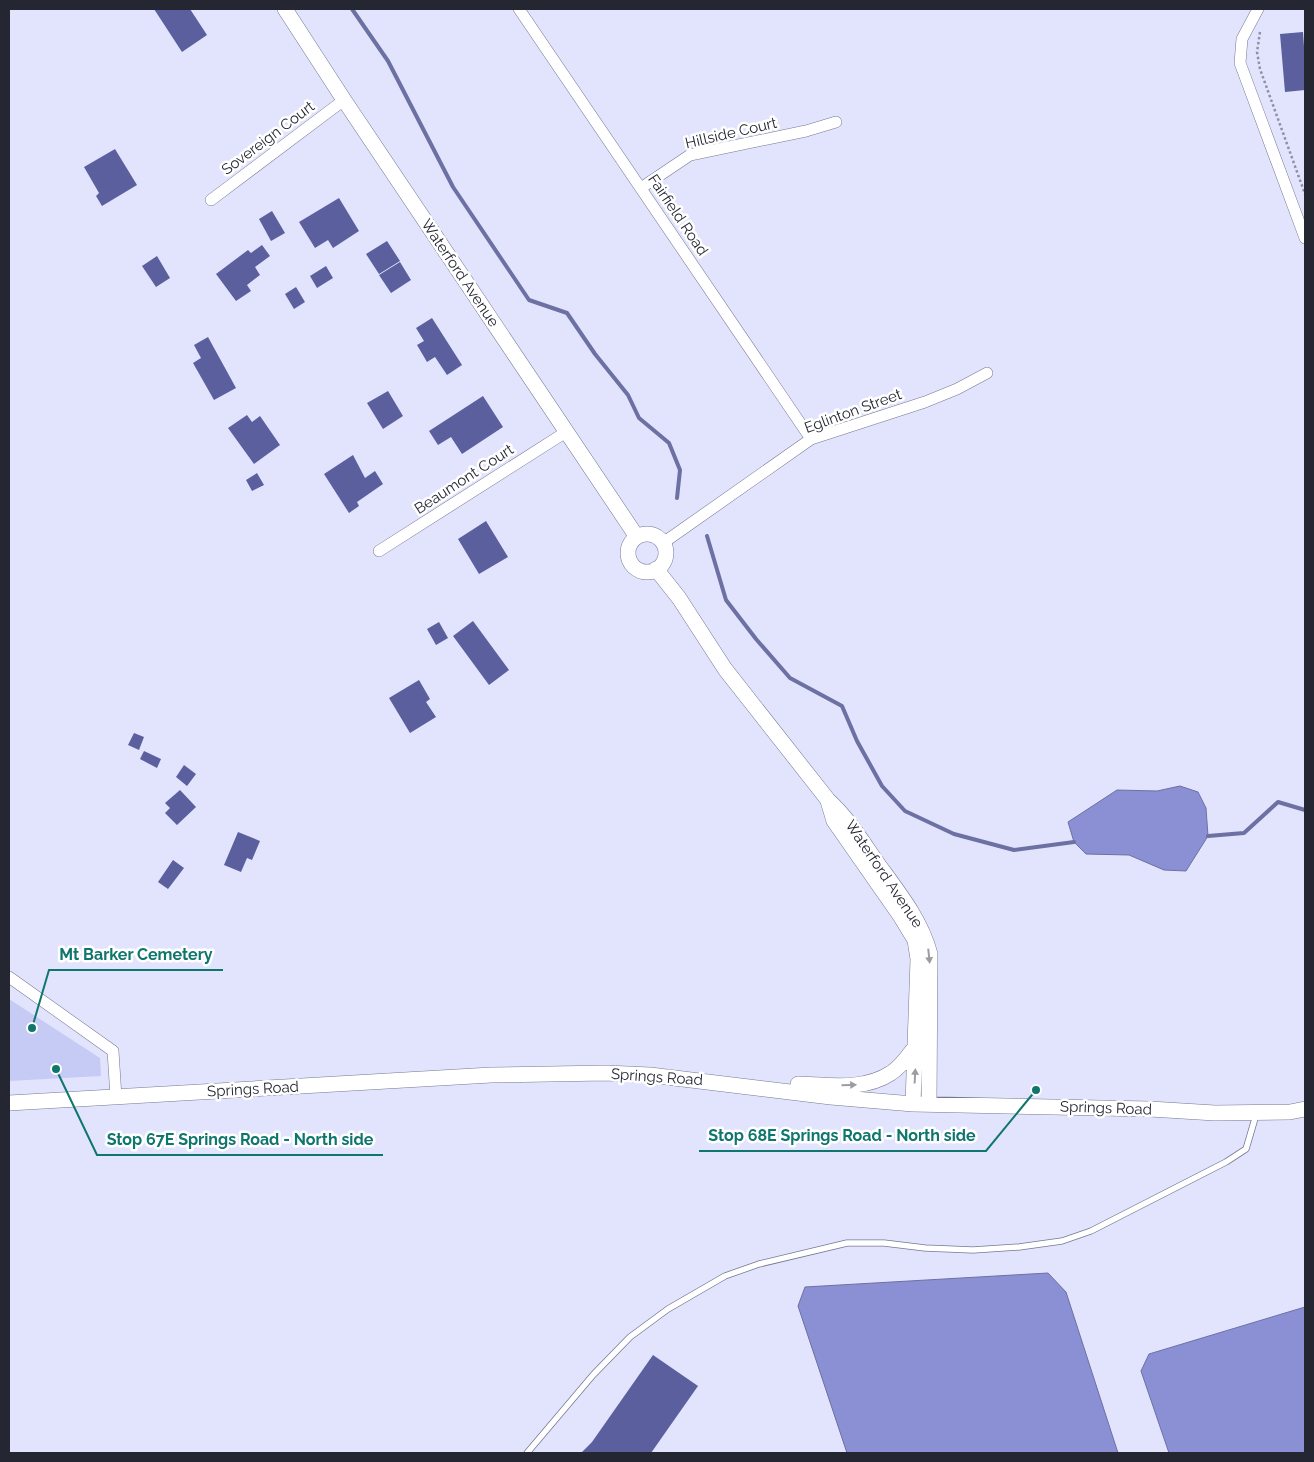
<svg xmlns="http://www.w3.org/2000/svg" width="1314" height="1462" font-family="Raleway,sans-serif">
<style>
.green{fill:#c6cbf6}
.water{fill:#8b90d4;stroke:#6c70a3}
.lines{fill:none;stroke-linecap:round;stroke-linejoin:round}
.stream{stroke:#6c70a3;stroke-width:4}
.building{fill:#5b5f9e}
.lane-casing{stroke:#757893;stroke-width:7}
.street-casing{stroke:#757893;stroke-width:12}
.secondary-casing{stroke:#757893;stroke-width:16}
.path{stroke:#8e91a3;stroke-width:2.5;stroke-dasharray:2.5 2.5;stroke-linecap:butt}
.lane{stroke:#fff;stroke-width:5.5}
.street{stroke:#fff;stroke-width:11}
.secondary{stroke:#fff;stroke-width:15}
.oneway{fill:#9c9da2}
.labels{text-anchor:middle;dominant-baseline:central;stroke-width:5;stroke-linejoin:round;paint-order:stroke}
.street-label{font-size:15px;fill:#242631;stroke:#fff}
.leader{fill:none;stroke:#0f766e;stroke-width:2}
.callout-dot{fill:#0f766e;stroke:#fff;stroke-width:2}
.callout-label{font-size:16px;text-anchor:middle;font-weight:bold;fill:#0f766e;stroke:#fff;stroke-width:5;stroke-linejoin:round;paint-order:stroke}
</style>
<rect width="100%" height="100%" fill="#e1e4fc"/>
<path class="green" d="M 9,999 L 100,1058 L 101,1076 L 9,1081 Z"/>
<path class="water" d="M 1180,786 L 1198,792 L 1206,808 L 1208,836 L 1186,871 L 1164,870 L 1129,855 L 1086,854 L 1074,842 L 1068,822 L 1117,790 L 1157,791 Z
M 1048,1273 L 1066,1292 L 1118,1453 L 847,1453 L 798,1306 L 805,1287 Z
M 1305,1307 L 1305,1453 L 1169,1453 L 1141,1371 L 1149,1354 Z"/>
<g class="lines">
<path class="stream" d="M 352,9 L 388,61 L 453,187 L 529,300 L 567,313 L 595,354 L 628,395 L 639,418 L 669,443 L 680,470 L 677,498
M 707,536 L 726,600 L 756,639 L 790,678 L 842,706 L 857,741 L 882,786 L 905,811 L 954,834 L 1014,850 L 1074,842
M 1208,836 L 1244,833 L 1278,802 L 1305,810"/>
</g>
<path class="building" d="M 154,9 L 190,9 L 207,35 L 182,52 Z
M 1303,32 L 1305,61 L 1305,90 L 1285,92 L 1280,34 Z
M 115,149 L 137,185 L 102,206 L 96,196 L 99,193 L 84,167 Z
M 339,198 L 359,231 L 333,248 L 328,240 L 315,248 L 299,222 Z
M 272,211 L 285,233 L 271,241 L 259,219 Z
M 387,241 L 400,261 L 379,274 L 366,254 Z
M 262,245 L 270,256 L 255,267 L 260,275 L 247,285 L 251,291 L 236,301 L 216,274 L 248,250 L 251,253 Z
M 157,256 L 170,278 L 156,287 L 142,266 Z
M 400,262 L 411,280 L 391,293 L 379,275 Z
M 326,266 L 333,278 L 317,288 L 310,276 Z
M 296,287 L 305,302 L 294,309 L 285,294 Z
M 432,318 L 462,365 L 447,375 L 435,357 L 427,362 L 417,345 L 424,341 L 416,328 Z
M 208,337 L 236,388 L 214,400 L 193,363 L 201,358 L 194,345 Z
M 388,391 L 403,416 L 383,429 L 367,403 Z
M 483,396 L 503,427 L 462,454 L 451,437 L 438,445 L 429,431 Z
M 247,415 L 252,422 L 260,416 L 280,445 L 254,464 L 228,428 Z
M 353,455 L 365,478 L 375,471 L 383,484 L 357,502 L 359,506 L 349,513 L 324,474 Z
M 257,473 L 264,485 L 252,491 L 246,480 Z
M 486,521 L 508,557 L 479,574 L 458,539 Z
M 473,621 L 509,670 L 489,685 L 453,636 Z
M 439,622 L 448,638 L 436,645 L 427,629 Z
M 419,680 L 430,699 L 426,702 L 436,717 L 410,733 L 389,698 Z
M 134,733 L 144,737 L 139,750 L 128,745 Z
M 144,751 L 161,759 L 157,768 L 140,759 Z
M 184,765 L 196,774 L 187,786 L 176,777 Z
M 180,790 L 196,807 L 177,825 L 165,813 L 170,808 L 165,803 Z
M 238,832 L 260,841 L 252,860 L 247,858 L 241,872 L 224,865 Z
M 173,860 L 184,868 L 168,889 L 158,882 Z
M 653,1355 L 698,1386 L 651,1453 L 581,1453 L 592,1442 Z"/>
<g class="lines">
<defs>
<path id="lane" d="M 527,1453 L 593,1375 L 630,1337 L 668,1309 L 725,1276 L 759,1264 L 847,1243 L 884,1243 L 925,1248 L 973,1250 L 1019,1247 L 1062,1241 L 1091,1231 L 1226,1162 L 1246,1149 L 1256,1115"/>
<path id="street" d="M 519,9 L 811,439
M 1258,9 L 1242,39 L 1240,63 L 1305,238
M 641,188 L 690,155 L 806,131 L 836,122
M 211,200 L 344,100
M 663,543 L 811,439 L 925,402 L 957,389 L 987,373
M 379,551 L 566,432
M 9,977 L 113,1051 L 116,1097"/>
<path id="secondary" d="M 285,9 L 344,100 L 637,537
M628 553a19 19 0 1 1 38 0a19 19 0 1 1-38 0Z
M 656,569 L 679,598 L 725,669 L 828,800 C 848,818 862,841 878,864 C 899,893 921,920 930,954 L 929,1104
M 828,801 L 834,821 L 901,917 L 915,940 L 918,959 L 913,1104
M 798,1084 C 829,1085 864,1091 891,1073 C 901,1067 908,1056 915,1047
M 9,1103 L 491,1075 L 606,1073 L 650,1075 L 831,1097 L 913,1104 L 1150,1109 L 1215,1113 L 1290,1112 L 1305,1109"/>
</defs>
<use href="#lane" class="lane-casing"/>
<use href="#street" class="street-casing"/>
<use href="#secondary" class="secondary-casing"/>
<path class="path" d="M 1260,32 L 1257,52 L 1260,69 L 1305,194"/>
<use href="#lane" class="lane"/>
<use href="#street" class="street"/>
<use href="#secondary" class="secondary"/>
</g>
<defs><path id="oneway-solid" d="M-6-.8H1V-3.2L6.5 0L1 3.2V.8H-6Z" transform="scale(1.25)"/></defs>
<g class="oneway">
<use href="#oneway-solid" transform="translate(929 956) rotate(84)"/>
<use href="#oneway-solid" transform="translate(915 1076) rotate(-87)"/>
<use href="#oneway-solid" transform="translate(849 1085) rotate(-2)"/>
</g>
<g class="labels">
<g class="street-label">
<text transform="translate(731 133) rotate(-13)">Hillside Court</text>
<text transform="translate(268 138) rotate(-37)">Sovereign Court</text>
<text transform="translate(678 215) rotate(56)">Fairfield Road</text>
<text transform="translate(460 273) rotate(56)">Waterford Avenue</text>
<text transform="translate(853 411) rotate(-20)">Eglinton Street</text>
<text transform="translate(464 479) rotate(-33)">Beaumont Court</text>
<text transform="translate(884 874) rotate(56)">Waterford Avenue</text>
<text transform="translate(657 1077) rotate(4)">Springs Road</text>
<text transform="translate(253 1089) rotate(-3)">Springs Road</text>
<text transform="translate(1106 1108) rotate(2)">Springs Road</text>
</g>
</g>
<path class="leader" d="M32 1028L49 970H223M1036 1090L986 1151H699M56 1069L97 1155H383"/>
<g class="callout-dot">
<circle cx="32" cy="1028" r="5"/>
<circle cx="1036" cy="1090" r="5"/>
<circle cx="56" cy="1069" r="5"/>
</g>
<g class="callout-label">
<text x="136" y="960">Mt Barker Cemetery</text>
<text x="842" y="1141">Stop 68E Springs Road - North side</text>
<text x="240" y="1145">Stop 67E Springs Road - North side</text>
</g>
<rect width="1314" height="1462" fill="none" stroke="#242631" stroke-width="20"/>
</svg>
